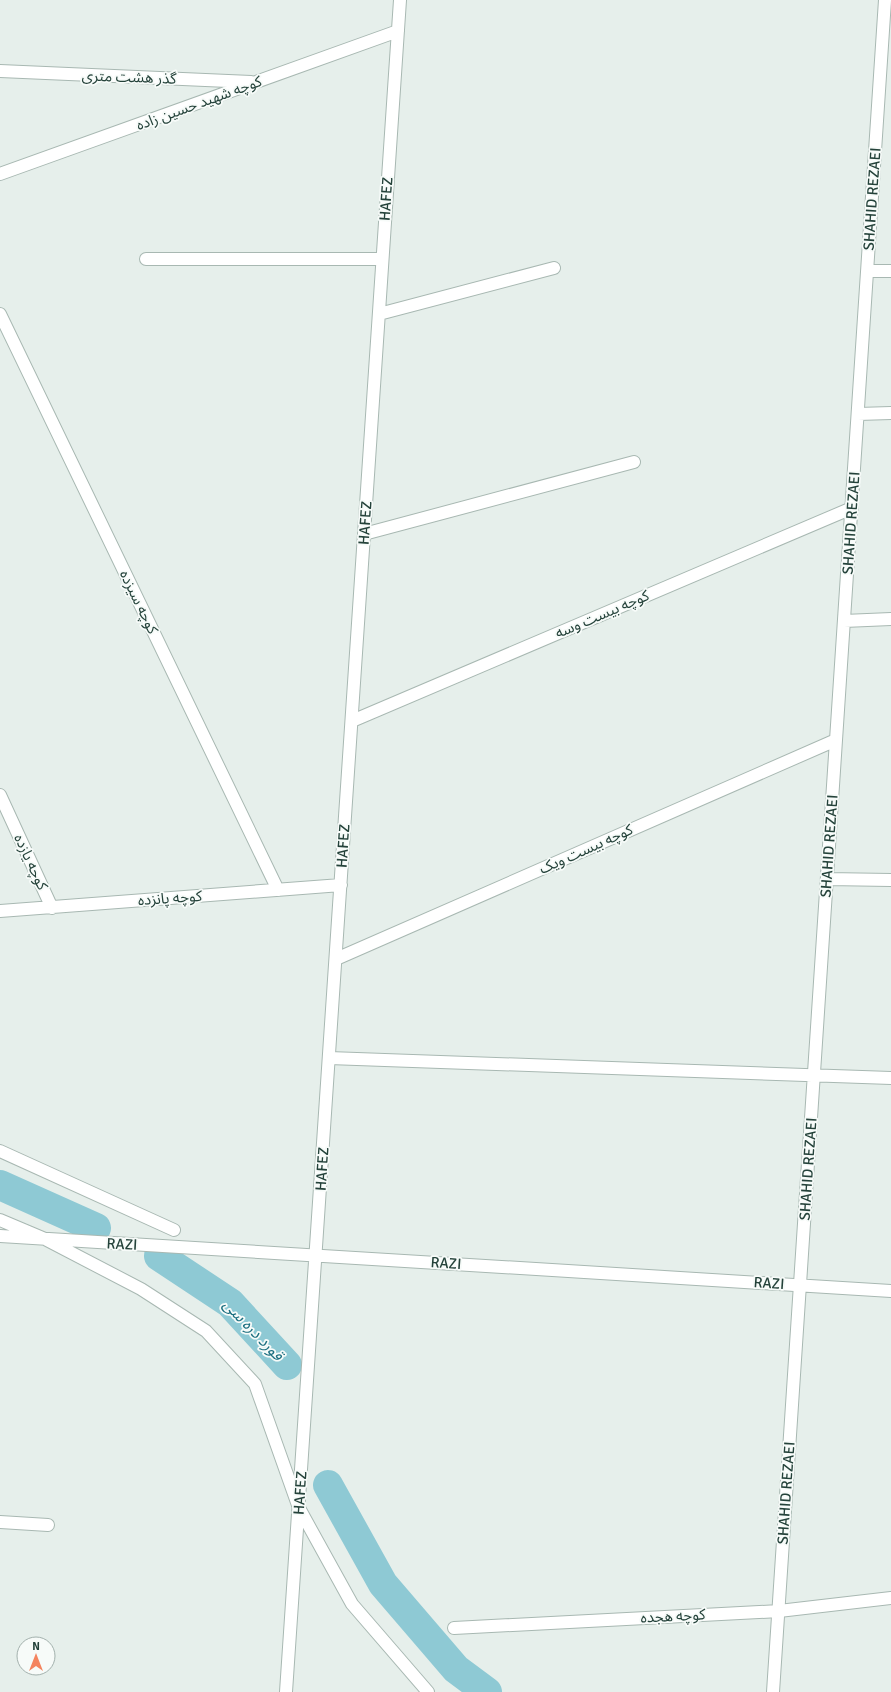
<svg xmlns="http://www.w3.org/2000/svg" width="891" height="1692" font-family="Signika,'Noto Sans Arabic',sans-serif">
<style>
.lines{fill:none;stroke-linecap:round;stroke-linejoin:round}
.canal{stroke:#8ec9d4;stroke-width:30}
.minor-casing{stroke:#a8b8b2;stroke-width:14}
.minor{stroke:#fff;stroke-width:12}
.labels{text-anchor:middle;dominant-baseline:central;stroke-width:3.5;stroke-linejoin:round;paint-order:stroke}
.street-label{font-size:15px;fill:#24423a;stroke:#f7fbf9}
.water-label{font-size:16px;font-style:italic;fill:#1c6f80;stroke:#f7fbf9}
</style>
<rect width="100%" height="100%" fill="#e6efeb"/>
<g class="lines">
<path class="canal" d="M 0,1185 L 96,1228
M 159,1256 L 230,1303 L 287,1365
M 328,1485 L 383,1584 L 456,1669 L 487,1692"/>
<defs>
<path id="minor" d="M 0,71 L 251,82
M 0,174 L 398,31
M 146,259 L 382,259
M 867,271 L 891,271
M 0,314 L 278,890
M 379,314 L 554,268
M 858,414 L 891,413
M 364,534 L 634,462
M 844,621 L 891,619
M 352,721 L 852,508
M 0,795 L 52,908
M 827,879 L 891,880
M 0,911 L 341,885
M 336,959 L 836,740
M 329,1058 L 891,1078
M 0,1151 L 174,1230
M 0,1220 L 45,1239 L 141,1289 L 206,1331 L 255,1384 L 299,1508 L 352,1604 L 428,1692
M 0,1236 L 891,1291
M 0,1522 L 48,1525
M 454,1628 L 779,1611 L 891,1598
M 286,1692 L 400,0
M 773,1692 L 885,0"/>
</defs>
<use href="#minor" class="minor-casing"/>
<use href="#minor" class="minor"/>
</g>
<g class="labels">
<g class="street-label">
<text transform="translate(129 77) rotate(2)">گذر هشت متری</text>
<text transform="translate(199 103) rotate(-20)">کوچه شهید حسین زاده</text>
<text transform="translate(386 199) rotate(-86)">HAFEZ</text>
<text transform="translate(872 199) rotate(-86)">SHAHID REZAEI</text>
<text transform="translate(365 523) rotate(-86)">HAFEZ</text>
<text transform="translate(851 523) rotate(-86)">SHAHID REZAEI</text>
<text transform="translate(139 602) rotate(64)">کوچه سیزده</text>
<text transform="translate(602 614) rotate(-23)">کوچه بیست وسه</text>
<text transform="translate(343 846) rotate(-86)">HAFEZ</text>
<text transform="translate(829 846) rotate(-86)">SHAHID REZAEI</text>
<text transform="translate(586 849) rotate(-24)">کوچه بیست ویک</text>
<text transform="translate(31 862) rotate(65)">کوچه یازده</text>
<text transform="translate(170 898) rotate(-4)">کوچه پانزده</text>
<text transform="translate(322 1169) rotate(-86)">HAFEZ</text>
<text transform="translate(808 1169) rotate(-86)">SHAHID REZAEI</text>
<text transform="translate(122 1244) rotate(3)">RAZI</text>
<text transform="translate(446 1263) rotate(4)">RAZI</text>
<text transform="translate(769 1283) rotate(4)">RAZI</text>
<text transform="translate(300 1493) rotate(-86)">HAFEZ</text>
<text transform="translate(786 1493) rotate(-86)">SHAHID REZAEI</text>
<text transform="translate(673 1616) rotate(-3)">کوچه هجده</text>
</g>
<g class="water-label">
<text transform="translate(253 1330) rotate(46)">قورد دره سی</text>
</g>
</g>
<g transform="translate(36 1656)"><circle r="19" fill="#f7fbf9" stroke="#a3b1ad"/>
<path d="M0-3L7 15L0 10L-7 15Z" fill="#f4845f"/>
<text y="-6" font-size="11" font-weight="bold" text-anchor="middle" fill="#24423a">N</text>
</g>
</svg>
